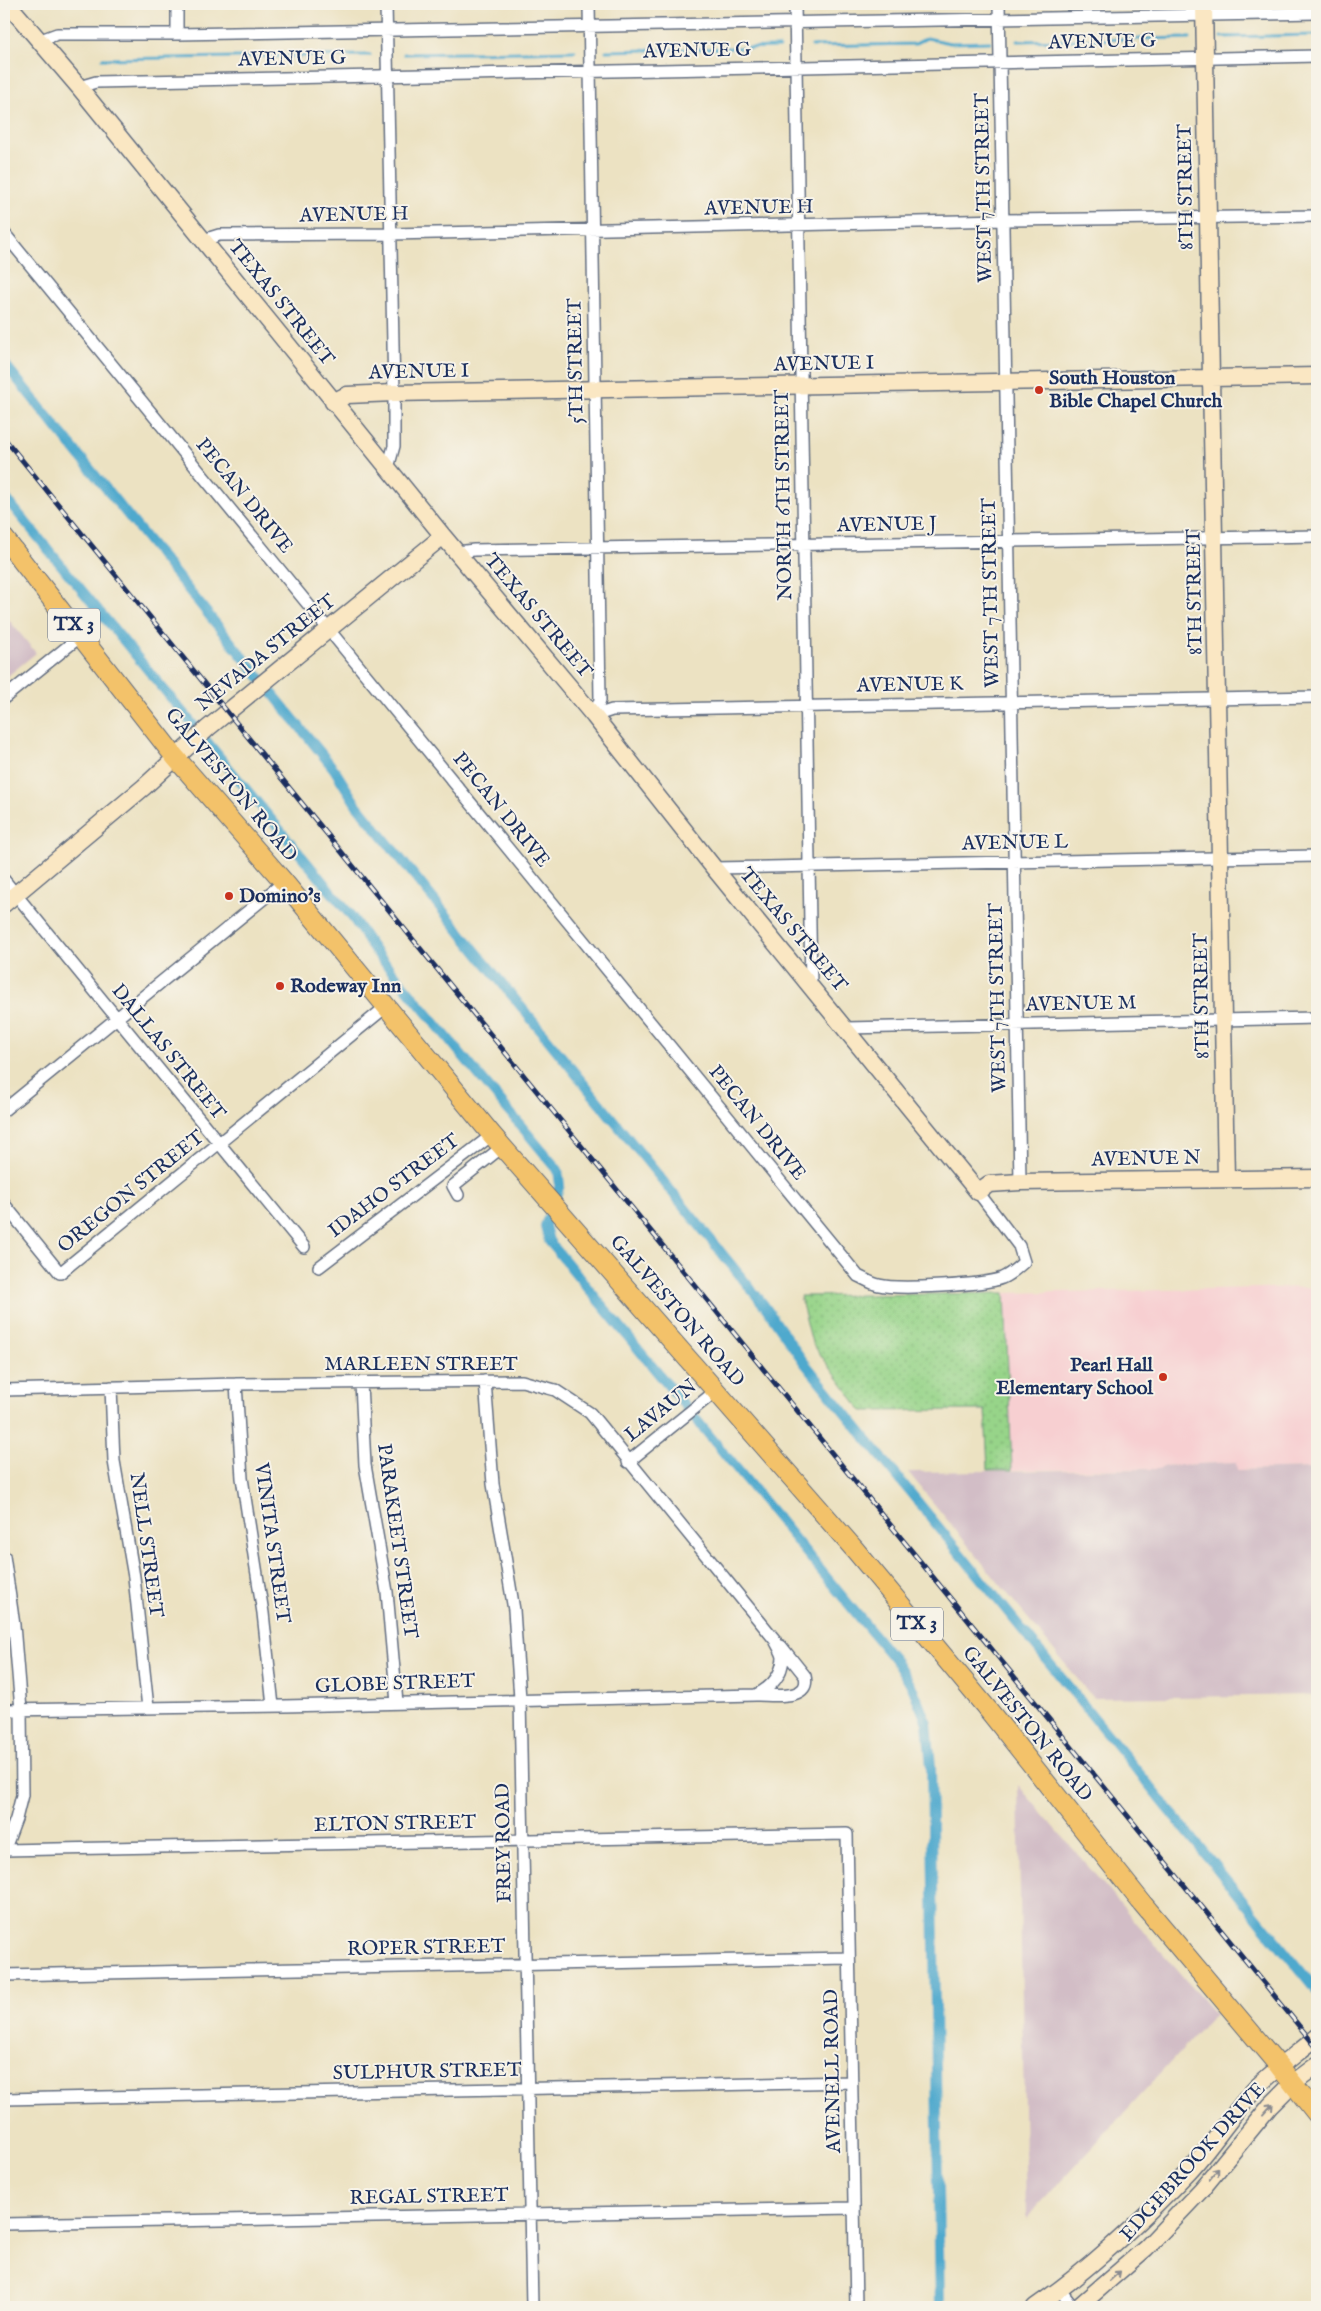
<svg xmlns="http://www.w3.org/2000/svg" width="1321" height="2311" font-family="'IM FELL English',serif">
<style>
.built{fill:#f7cfd1}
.industrial{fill:#d2bdc6}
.green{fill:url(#green-dots);stroke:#598274}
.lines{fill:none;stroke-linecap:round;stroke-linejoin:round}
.stream{stroke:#50a9cd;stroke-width:3}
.canal{stroke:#50a9cd;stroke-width:10}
.street-casing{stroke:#646e81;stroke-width:14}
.secondary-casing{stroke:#646e81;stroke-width:19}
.primary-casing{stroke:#646e81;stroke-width:21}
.street{stroke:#fff;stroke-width:11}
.secondary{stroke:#fae7c3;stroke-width:16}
.primary{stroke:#f3c26a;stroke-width:19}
.rail-casing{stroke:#1b2f5e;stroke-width:5}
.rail{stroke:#f7f3e8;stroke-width:3;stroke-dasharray:9;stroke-linecap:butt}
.oneway{stroke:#8a8b90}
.poi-dot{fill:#c8321e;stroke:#f7f3e8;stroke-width:2}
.labels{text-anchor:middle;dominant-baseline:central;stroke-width:4;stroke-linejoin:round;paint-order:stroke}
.shield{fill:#f7f3e8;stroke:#5d6a87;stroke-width:1}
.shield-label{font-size:19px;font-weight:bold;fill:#1b2f5e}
.street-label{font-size:20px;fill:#1b2f5e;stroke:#f7f3e8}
.poi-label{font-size:20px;font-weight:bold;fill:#1b2f5e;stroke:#f7f3e8;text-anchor:start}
</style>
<defs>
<pattern id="green-dots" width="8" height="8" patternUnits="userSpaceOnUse" patternTransform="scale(1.25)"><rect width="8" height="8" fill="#97d489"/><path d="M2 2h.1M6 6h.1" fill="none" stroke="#82b679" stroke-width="1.8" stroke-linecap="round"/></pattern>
</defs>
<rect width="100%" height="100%" fill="#f7f3e8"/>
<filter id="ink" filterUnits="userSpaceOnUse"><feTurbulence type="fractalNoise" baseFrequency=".02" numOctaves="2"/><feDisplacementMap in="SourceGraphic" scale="10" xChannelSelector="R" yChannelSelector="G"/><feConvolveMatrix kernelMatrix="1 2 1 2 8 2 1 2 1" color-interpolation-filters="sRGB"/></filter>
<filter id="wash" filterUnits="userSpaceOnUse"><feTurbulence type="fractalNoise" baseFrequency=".0096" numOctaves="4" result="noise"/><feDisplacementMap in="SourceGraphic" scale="20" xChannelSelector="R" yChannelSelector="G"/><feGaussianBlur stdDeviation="1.12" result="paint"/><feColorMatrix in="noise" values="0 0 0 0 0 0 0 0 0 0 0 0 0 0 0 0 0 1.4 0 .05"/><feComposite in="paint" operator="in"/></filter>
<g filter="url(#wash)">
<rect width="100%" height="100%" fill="#ece2c2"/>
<path class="built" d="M 1317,1287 L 1317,1468 L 1236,1470 L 1236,1462 L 1163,1466 L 1160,1469 L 1012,1470 L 1005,1293 Z"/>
<path class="industrial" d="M 4,614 L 36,653 L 4,679 Z
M 1236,1462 L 1237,1470 L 1317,1468 L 1317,1695 L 1093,1698 L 908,1472 L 1159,1469 L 1163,1466 Z
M 1018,1785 L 1215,2014 L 1026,2219 Z"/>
<path class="green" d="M 1005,1293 L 1012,1470 L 988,1470 L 985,1410 L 862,1411 L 812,1343 L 800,1296 Z"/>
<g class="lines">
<path class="stream" d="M 1221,37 L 1317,35
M 1017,41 L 1190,38
M 812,46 L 915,44 L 927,38 L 950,43 L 990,42
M 606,51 L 779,47
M 404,54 L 575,51
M 102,59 L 370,55"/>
<path class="canal" d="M 4,363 L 334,769 L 356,804 L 764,1305 L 803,1361 L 1317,1991
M 4,496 L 352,917 L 375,951 L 558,1170 L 560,1185 L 545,1226 L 549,1241 L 898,1664 L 913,1689 L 927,1723 L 931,1767 L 940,2307"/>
</g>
</g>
<g filter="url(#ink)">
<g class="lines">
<defs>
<path id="street" d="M 177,4 L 177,34
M 386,4 L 394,393 L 394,446 L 388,468
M 589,4 L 600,700 L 594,716
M 795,4 L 811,986
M 999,4 L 1020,1182
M 38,41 L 57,34 L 177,34 L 1317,13
M 79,87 L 96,82 L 1317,56
M 4,233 L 858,1276 C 865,1279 872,1284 879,1285 C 898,1290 985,1285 1002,1278 C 1010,1275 1017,1268 1024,1262 L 1019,1246 L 978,1192
M 203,240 L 219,235 L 391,234 L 1003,220 L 1317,216
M 457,552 L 474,550 L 1317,536
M 4,698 L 82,635
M 594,716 L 612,710 L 1317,697
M 714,868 L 1317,856
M 4,880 L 304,1247
M 846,1028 L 1317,1018
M 4,1110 L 284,882
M 458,1195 L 453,1186 L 502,1147
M 4,1204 L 60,1273 L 387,1006
M 319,1267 L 492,1135
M 485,1381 L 493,1484 L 514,1610 L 520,1699 L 532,2307
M 361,1383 L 365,1465 L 387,1592 L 397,1703
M 236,1384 L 242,1478 L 263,1613 L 273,1706
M 111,1387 L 114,1461 L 134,1577 L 148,1708
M 4,1390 L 236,1384 L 522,1381 L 555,1390 L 590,1413 L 775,1640 C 777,1645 783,1653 783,1658 C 782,1676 770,1688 756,1695 L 284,1706 L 4,1710
M 628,1462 L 717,1390
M 4,1556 L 14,1625 L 21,1710 L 22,1795 L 16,1819 L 4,1851
M 758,1695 C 773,1695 811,1701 805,1676 L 781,1646
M 4,1850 L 847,1834 L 856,2307
M 4,1975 L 849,1958
M 4,2099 L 852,2082
M 4,2224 L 854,2208
M 1060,2290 L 1073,2307"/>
<path id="secondary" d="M 8,4 L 79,87 L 443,536 L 594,716 L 714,868 L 978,1192 L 989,1184 L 1020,1182 L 1317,1178
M 1204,4 L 1226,1179
M 333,402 L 347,395 L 394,393 L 1317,376
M 4,904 L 144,787 L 208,728 L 443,536
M 1035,2307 C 1091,2269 1142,2220 1189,2171 C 1213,2145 1232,2114 1256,2088 C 1275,2069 1297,2054 1317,2037
M 1078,2307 L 1146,2248 L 1202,2189 L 1270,2106 L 1293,2083 L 1317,2065"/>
<path id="primary" d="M 4,538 L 175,757 L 284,882 L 492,1135 L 856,1551 L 990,1712 L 1142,1903 L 1279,2066 L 1317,2114"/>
</defs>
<use href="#street" class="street-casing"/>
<use href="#secondary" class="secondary-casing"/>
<use href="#primary" class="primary-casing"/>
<use href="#street" class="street"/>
<use href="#secondary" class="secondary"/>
<use href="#primary" class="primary"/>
<defs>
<path id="rail" d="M 4,438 L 1317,2048"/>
</defs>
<use href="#rail" class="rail-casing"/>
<use href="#rail" class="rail"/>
</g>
<defs><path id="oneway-shaft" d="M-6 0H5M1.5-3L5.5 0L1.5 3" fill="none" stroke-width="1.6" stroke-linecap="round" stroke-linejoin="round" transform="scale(1.25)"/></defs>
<g class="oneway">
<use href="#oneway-shaft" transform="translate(1268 2109) rotate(-48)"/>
<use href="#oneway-shaft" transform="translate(1214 2174) rotate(-51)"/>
<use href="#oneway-shaft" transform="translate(1115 2276) rotate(-42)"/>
</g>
</g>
<g class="poi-dot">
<circle cx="1039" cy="390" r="5"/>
<circle cx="229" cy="896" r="5"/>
<circle cx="280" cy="986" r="5"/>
<circle cx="1163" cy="1377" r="5"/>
</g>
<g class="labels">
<g class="shield">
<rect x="48" y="608.5" width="52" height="33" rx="4"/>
<rect x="891" y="1607.5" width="52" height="33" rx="4"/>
</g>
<g class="shield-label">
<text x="74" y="625">TX 3</text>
<text x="917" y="1624">TX 3</text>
</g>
<g class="street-label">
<text transform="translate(1102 42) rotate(-1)">AVENUE G</text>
<text transform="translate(697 51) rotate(-1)">AVENUE G</text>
<text transform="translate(292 59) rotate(-1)">AVENUE G</text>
<text transform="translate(1186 187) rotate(-91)">8TH STREET</text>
<text transform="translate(984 188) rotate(-91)">WEST 7TH STREET</text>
<text transform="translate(759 208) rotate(-1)">AVENUE H</text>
<text transform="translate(354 215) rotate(-1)">AVENUE H</text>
<text transform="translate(281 303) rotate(51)">TEXAS STREET</text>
<text transform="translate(576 361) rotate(-91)">5TH STREET</text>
<text transform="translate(824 364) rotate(-1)">AVENUE I</text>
<text transform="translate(419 372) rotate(-1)">AVENUE I</text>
<text transform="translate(784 495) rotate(-91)">NORTH 6TH STREET</text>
<text transform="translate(244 496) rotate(51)">PECAN DRIVE</text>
<text transform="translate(887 525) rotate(-1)">AVENUE J</text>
<text transform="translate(1195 592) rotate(-91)">8TH STREET</text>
<text transform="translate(991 593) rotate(-91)">WEST 7TH STREET</text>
<text transform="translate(538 616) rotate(50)">TEXAS STREET</text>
<text transform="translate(266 653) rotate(-39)">NEVADA STREET</text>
<text transform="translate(910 685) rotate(-1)">AVENUE K</text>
<text transform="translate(231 785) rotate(50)">GALVESTON ROAD</text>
<text transform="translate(501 810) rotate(51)">PECAN DRIVE</text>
<text transform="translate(1015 843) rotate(-1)">AVENUE L</text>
<text transform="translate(793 930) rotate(50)">TEXAS STREET</text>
<text transform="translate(1202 996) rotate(-91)">8TH STREET</text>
<text transform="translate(998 998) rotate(-91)">WEST 7TH STREET</text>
<text transform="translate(1081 1004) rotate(-1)">AVENUE M</text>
<text transform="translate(168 1052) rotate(51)">DALLAS STREET</text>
<text transform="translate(757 1123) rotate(51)">PECAN DRIVE</text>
<text transform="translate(1146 1159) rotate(-1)">AVENUE N</text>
<text transform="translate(394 1186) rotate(-37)">IDAHO STREET</text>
<text transform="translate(131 1192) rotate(-39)">OREGON STREET</text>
<text transform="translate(677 1311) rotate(49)">GALVESTON ROAD</text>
<text x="421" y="1364">MARLEEN STREET</text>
<text transform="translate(661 1411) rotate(-39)">LAVAUN</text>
<text transform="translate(397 1541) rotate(82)">PARAKEET STREET</text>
<text transform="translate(272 1543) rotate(82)">VINITA STREET</text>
<text transform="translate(146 1545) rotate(82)">NELL STREET</text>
<text transform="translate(395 1684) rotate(-2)">GLOBE STREET</text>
<text transform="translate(1027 1724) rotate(51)">GALVESTON ROAD</text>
<text transform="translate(395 1824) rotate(-1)">ELTON STREET</text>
<text transform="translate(504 1843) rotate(-91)">FREY ROAD</text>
<text transform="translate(426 1948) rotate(-1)">ROPER STREET</text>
<text transform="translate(833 2071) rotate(-91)">AVENELL ROAD</text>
<text transform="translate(427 2072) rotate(-1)">SULPHUR STREET</text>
<text transform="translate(1193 2162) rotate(-48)">EDGEBROOK DRIVE</text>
<text transform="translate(429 2197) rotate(-1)">REGAL STREET</text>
</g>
<g class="poi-label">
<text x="1049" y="378">South Houston<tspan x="1049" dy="23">Bible Chapel Church</tspan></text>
<text x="239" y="896">Domino's</text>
<text x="290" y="986">Rodeway Inn</text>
<text x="1153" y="1365" text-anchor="end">Pearl Hall<tspan x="1153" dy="23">Elementary School</tspan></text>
</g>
</g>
<rect width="1321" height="2311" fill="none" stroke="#f7f3e8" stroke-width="20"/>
</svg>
